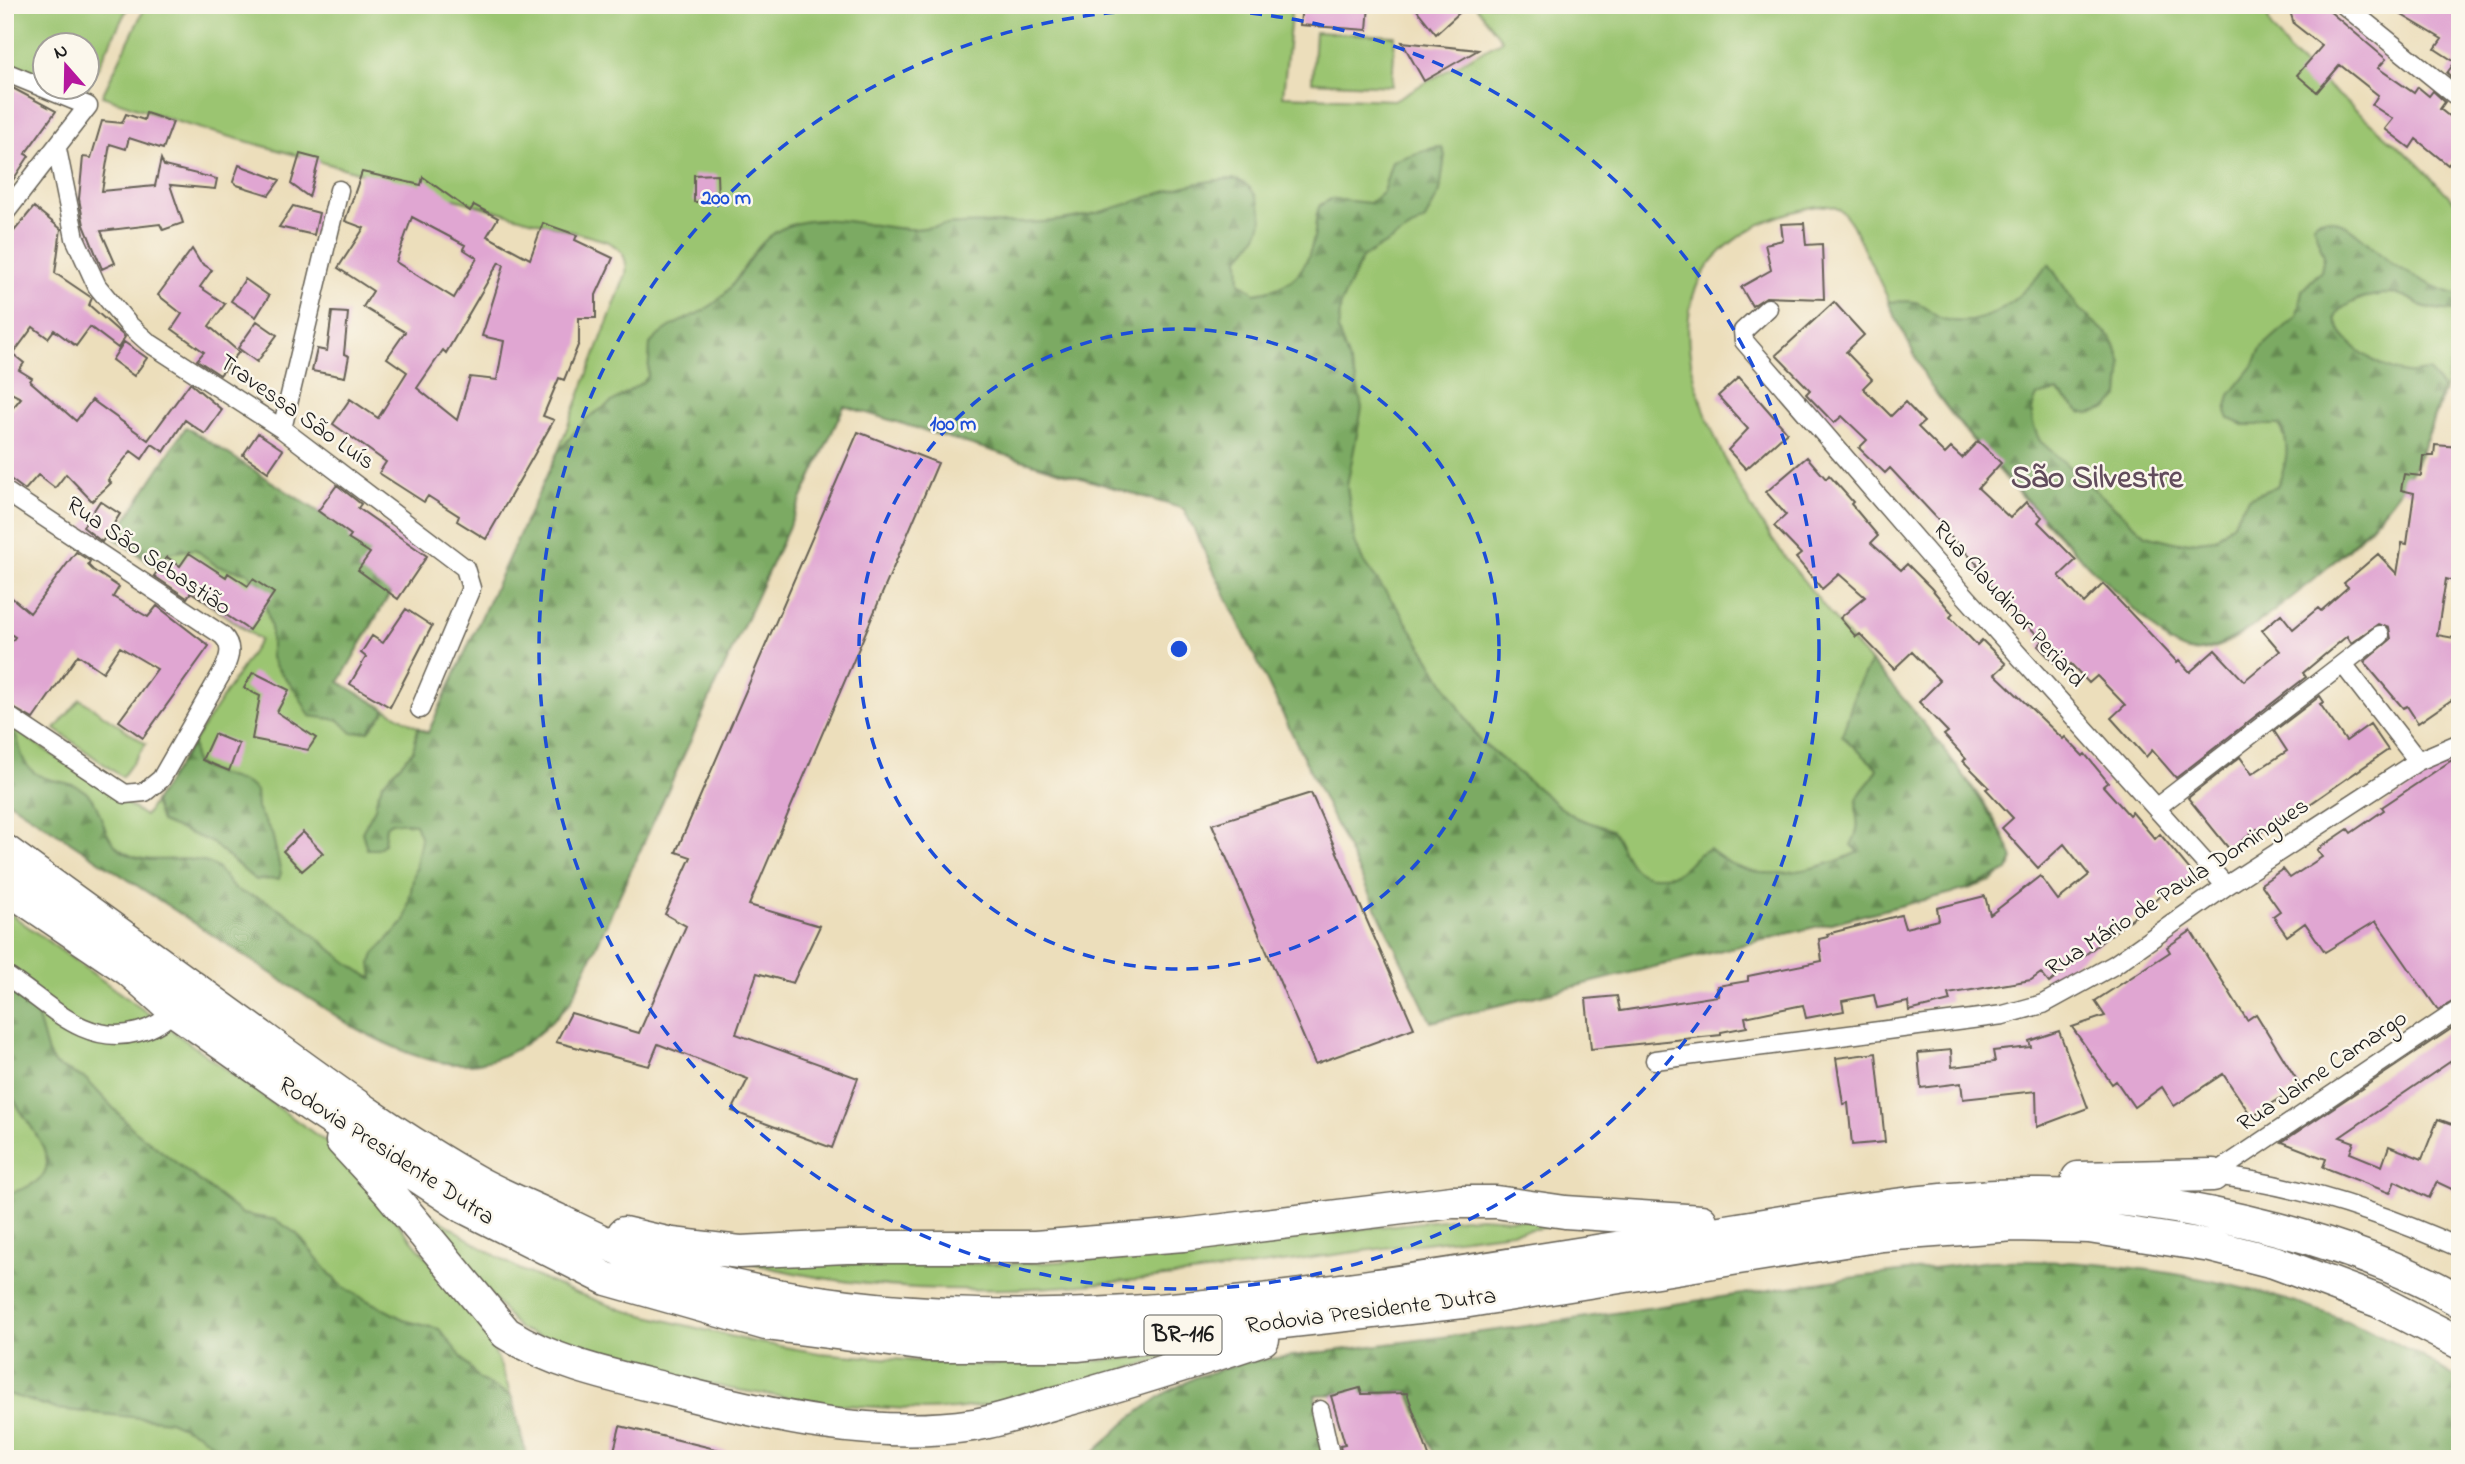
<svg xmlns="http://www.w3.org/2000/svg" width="2465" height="1464" font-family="'Indie Flower',sans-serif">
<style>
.grass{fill:#9bc571;stroke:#5c7046;stroke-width:2}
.forest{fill:url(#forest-firs);stroke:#4c6340;stroke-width:2}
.building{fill:#e0a6d2;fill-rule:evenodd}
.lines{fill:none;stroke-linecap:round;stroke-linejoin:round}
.minor-casing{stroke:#656054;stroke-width:21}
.motorway-casing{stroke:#656054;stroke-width:35}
.minor{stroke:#fff;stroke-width:18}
.motorway{stroke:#fff;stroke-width:32}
.ring{fill:none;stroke:#1d4ed8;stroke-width:3.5;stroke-dasharray:12 9}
.labels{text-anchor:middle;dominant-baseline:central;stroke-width:5;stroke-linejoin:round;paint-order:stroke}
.shield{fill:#fbf7ec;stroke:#5f5e5a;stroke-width:2}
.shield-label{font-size:23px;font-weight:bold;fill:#1c1c1c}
.street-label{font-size:24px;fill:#1c1c1c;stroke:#fbf7ec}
.district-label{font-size:32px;font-weight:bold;fill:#614c5c;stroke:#fbf7ec}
.centre{fill:#1d4ed8;stroke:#fbf7ec;stroke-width:3.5}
.ring-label{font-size:21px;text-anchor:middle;font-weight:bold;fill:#1d4ed8;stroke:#fbf7ec;stroke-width:5;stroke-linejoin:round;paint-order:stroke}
</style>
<defs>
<pattern id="forest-firs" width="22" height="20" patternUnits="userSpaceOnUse" patternTransform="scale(1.75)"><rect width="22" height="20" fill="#7caa63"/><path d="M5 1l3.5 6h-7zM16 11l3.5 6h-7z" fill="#658a51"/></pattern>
</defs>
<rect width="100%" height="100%" fill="#fbf7ec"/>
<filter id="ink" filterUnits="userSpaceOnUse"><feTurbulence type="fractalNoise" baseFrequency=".0143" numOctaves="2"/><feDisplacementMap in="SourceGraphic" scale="14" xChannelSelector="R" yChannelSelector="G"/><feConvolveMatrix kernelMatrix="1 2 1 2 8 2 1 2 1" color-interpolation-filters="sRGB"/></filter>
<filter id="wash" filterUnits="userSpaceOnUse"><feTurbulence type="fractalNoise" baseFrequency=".00686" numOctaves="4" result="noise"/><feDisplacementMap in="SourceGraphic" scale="28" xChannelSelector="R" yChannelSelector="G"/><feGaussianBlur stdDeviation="1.57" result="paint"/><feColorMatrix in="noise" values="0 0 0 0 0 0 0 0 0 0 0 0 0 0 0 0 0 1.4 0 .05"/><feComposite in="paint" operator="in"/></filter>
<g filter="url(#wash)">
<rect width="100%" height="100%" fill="#ecdebb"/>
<path class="grass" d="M 5,5 L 129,5 L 86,91 L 78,88 L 88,88 L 88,46 L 46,46 L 45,76 L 5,62 Z
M 146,5 L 1292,5 L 1283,96 L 1394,100 L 1502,40 L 1475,5 L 2264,5 L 2271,27 L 2293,56 L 2414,160 L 2455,202 L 2460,210 C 2460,241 2462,274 2460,305 C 2454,374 2430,452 2387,507 C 2358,546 2315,577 2278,607 C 2255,625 2215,659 2185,650 C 2165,643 2151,624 2136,610 C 2062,541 1988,467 1929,384 L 1852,224 C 1847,217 1842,209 1833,207 C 1823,204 1811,207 1801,210 C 1755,220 1705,251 1692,300 C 1679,349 1702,409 1722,453 C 1739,488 1759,522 1782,553 C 1807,585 1832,617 1858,648 C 1886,680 2021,830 2011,866 L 1991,881 L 1968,889 L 1431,1022 L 1184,509 L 844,406 L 571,1001 C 496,1087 442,1075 350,1025 L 5,799 L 5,723 L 145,816 L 260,640 L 114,538 L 186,427 L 405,567 L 339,682 L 428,733 L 557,454 L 626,274 C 628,257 621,248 606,241 L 184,124 L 102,96 Z
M 1315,32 L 1395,36 L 1392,86 L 1312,82 Z
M 80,699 L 146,744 L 122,777 L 55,729 Z
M 5,910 L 333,1147 L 474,1313 C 503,1359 515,1406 527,1459 L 5,1459 Z
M 410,1200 L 479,1246 L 521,1270 L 571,1291 L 623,1310 L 750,1341 L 819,1353 L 968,1365 L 1048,1365 L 1180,1354 L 1011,1402 L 954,1409 L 924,1410 L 828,1404 L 731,1389 L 609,1361 L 519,1329 Z
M 1479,1217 L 1577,1223 C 1487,1236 1396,1246 1305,1259 C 1120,1284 926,1312 744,1261 C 839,1262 935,1266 1030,1263 C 1181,1258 1329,1228 1479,1217 Z"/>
<path class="forest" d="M 1436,147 L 1442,148 L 1445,155 L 1440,192 L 1425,220 L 1362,258 L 1341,303 L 1338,331 L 1356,380 L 1362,408 L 1347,486 L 1355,542 L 1363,561 L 1399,610 L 1480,741 L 1560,807 L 1577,818 L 1612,830 C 1626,851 1628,878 1658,876 C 1664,876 1674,876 1679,872 C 1690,864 1695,853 1709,849 C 1723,859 1736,869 1754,872 C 1785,877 1830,866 1858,852 L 1851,845 C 1864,820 1853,821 1857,801 C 1860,787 1875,781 1877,768 L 1842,736 L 1857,687 L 1871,662 C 1923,719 1971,780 2009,847 L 2013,859 L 2008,870 L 1968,889 L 1431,1022 L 1184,509 L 844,406 L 571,1001 C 496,1087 442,1075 350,1025 L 5,799 L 5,723 C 21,734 17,750 26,764 C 41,786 70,777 87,793 C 103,808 101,833 118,848 C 147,871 180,851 210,864 C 223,869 226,883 236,890 C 245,895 257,896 266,901 C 306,922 334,958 373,979 L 371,963 L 374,954 L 405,921 L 421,839 L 415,824 L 391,822 L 386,826 L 384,844 L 378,849 L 367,849 L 362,832 L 375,808 L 377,797 L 383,783 L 413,751 L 418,728 L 428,733 L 557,453 L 586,419 L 644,381 L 648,376 L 650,344 C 673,318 694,320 716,302 C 745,279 750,240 788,226 C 829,211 867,227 908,229 C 926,229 944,224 961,224 C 1008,222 1042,226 1088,215 C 1136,204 1184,180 1233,179 C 1254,182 1268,211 1259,231 C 1255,241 1246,250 1239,258 L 1240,282 L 1255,293 C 1294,288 1308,270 1315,232 C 1316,223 1315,214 1320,205 L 1331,199 L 1370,203 L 1383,192 L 1392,161 Z
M 2320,219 C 2349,215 2373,253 2396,266 C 2417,278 2437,290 2460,295 L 2459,312 C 2447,310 2430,310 2420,305 C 2411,300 2406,295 2395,294 C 2377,293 2343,300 2335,318 C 2340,343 2381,370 2407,373 C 2414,374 2422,371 2429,371 L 2442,387 C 2434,420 2423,452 2406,481 C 2378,528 2252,644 2198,651 C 2187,653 2178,647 2168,642 L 2088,565 L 1985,455 L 1929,384 L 1888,302 C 1896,302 1908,300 1916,302 C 1926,306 1932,316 1943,319 C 1989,332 2022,294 2049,264 L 2079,309 L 2111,337 L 2122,363 L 2119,396 L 2108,408 L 2090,414 L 2080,412 L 2057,391 L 2037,396 C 2028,413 2032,425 2040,441 L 2146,535 L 2178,543 L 2215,539 L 2231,525 L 2248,498 L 2277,486 C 2286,466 2292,444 2279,425 L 2243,425 L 2229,419 L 2226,411 L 2230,395 L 2253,366 L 2262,347 L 2297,316 L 2302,290 L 2321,271 L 2324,256 L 2313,225 Z
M 186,427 L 405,567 L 339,682 L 386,710 L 369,731 L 352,733 L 339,720 L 310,716 L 296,691 L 276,667 L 271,658 L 271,628 L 264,598 L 248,573 L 217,566 L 195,549 L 161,554 L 147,560 L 114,538 Z
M 193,743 L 194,760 C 210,779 241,774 256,791 L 257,809 L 272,833 L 281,873 L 279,879 L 255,880 L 211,842 L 161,822 L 154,802 Z
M 5,986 L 17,991 L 35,1007 L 48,1053 L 55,1065 L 86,1079 L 133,1129 L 242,1214 L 276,1220 L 297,1234 L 336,1281 L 351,1292 L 407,1321 L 439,1329 L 479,1379 L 512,1397 L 527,1459 L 233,1459 L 199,1434 L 169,1421 L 56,1409 L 5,1393 L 5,1194 C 95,1174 13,1121 5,1078 C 0,1052 5,1014 5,986 Z
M 1991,1261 C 2148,1257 2328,1292 2460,1380 L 2460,1459 L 1436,1459 L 1409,1392 L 1315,1395 L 1327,1459 L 1087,1459 L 1128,1420 L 1165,1393 L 1196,1377 L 1245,1362 L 1513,1328 L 1857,1277 Z"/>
<g id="blocks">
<path class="building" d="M 1302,5 L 1369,5 L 1367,30 L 1300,25 Z
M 1413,5 L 1468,5 L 1436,34 Z
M 2288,5 L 2322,5 L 2386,59 L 2378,68 L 2414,93 L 2418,87 L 2429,96 L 2433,91 L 2445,102 L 2440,109 L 2460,125 L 2460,166 L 2452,160 L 2448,165 L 2416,139 L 2410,148 L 2385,129 L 2393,119 L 2372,105 L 2378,95 L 2340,65 L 2317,92 L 2297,75 L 2322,46 L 2294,24 Z
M 2385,5 L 2460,5 L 2460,84 L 2447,73 L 2455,62 L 2435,49 L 2442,39 Z
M 1402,42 L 1478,50 L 1424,81 Z
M 5,84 L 56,111 L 25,154 L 29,156 L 5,192 Z
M 146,113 L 173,122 L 163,149 L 129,138 L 126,149 L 110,144 L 102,191 L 155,186 L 161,159 L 164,166 L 217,179 L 215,189 L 170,185 L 183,223 L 163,230 L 160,224 L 101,231 L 115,263 L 102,269 L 84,225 L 79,199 L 83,157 L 91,158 L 102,121 L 122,123 L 126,114 L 144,120 Z
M 300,154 L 319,159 L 309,197 L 291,184 Z
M 239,165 L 280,180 L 269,195 L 237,185 L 233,182 Z
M 362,172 L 421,185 L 423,177 L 470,211 L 474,205 L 498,218 L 487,236 L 530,259 L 543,223 L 577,235 L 575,240 L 613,258 L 596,295 L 596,318 L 579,318 L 579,343 L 564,380 L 559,378 L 543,416 L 554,420 L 486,539 L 457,521 L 459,516 L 428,496 L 424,502 L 379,473 L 386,462 L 333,424 L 350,399 L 378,418 L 407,372 L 387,358 L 405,332 L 363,307 L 373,291 L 338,268 L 364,228 L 345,221 ZM 412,217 L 465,245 L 463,249 L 477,258 L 454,298 L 396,262 ZM 499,262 L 504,265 L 482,336 L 504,341 L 497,380 L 470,377 L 457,420 L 417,388 L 443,350 L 446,353 Z
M 717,174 L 718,202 L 694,202 L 694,175 Z
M 293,206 L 319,213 L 314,235 L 279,227 Z
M 34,207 L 61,229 L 55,273 L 92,298 L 89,305 L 125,337 L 118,348 L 90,327 L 76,346 L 54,330 L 48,338 L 33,327 L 13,354 L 24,363 L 19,370 L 32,378 L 30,381 L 76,421 L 92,400 L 148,440 L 190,383 L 222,410 L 205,434 L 185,420 L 164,452 L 152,444 L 142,459 L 131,451 L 108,480 L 111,483 L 92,501 L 66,474 L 55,488 L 38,475 L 25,490 L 5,475 L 5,417 L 21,398 L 5,390 L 5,242 Z
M 1804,223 L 1806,245 L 1822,244 L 1824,299 L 1766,297 L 1752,306 L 1741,287 L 1771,270 L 1765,244 L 1783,240 L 1781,224 Z
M 192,249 L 200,262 L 212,270 L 200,287 L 225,304 L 209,326 L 239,352 L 220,375 L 197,360 L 204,352 L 172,329 L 182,314 L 158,295 Z
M 245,279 L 269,296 L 256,317 L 231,301 Z
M 1834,302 L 1864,335 L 1846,352 L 1872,379 L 1863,388 L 1891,416 L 1905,402 L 1924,422 L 1918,427 L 1945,454 L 1951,448 L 1962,458 L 1978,441 L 2001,463 L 1978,488 L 2010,518 L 2026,502 L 2042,517 L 2038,522 L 2076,560 L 2059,576 L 2084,603 L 2103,584 L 2177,662 L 2179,660 L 2190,672 L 2215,650 L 2244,681 L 2280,651 L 2262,630 L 2281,614 L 2293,629 L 2318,608 L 2321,611 L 2348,587 L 2344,583 L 2378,554 L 2397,574 L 2402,543 L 2407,544 L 2414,493 L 2401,490 L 2404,474 L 2421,476 L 2423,456 L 2434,456 L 2435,445 L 2460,447 L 2460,547 L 2454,581 L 2446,579 L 2437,635 L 2460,639 L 2460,694 L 2418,723 L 2407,706 L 2403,708 L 2364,662 L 2391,639 L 2389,628 L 2378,624 L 2351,643 L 2347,636 L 2303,673 L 2306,677 L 2176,778 L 2152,750 L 2146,757 L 2111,718 L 2125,705 L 2097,676 L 2089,683 L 2071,664 L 2063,672 L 2038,646 L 2043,641 L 1974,569 L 1978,565 L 1943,529 L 1945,527 L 1890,468 L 1885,473 L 1859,448 L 1867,440 L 1842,416 L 1834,423 L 1806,394 L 1810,390 L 1776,355 Z
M 332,312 L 348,313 L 344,354 L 349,356 L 345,377 L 312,371 L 317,349 L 327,351 Z
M 257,321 L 277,335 L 257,362 L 238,348 Z
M 124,342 L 147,358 L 134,376 L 112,360 Z
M 1739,377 L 1787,432 L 1746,469 L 1728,450 L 1748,429 L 1718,396 Z
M 858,432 L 938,463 L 749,905 L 820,926 L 793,983 L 757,973 L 736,1034 L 858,1078 L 832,1148 L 732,1111 L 748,1079 L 658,1044 L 649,1066 L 556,1042 L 571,1013 L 639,1033 L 686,926 L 665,914 L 691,857 L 676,852 Z
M 258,433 L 283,450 L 268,472 L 243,455 Z
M 1807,457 L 1826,479 L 1829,475 L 1853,502 L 1851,504 L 1878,536 L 1871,543 L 1901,570 L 1907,564 L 1931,588 L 1953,614 L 1950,617 L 1977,645 L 1982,640 L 2006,664 L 1995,674 L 2063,739 L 2065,737 L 2083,756 L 2085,754 L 2108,782 L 2103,786 L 2129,815 L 2132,812 L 2155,839 L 2160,834 L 2195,876 L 2175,892 L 2172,887 L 2049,983 L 2041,973 L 2031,980 L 1948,994 L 1950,1001 L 1909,1011 L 1908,1002 L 1877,1008 L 1874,995 L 1842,1001 L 1844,1011 L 1806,1018 L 1803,1005 L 1745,1017 L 1747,1027 L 1721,1032 L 1721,1035 L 1591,1049 L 1586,999 L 1617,996 L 1620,1011 L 1718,996 L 1717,986 L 1748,981 L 1748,976 L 1822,961 L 1819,939 L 1828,937 L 1827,934 L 1901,915 L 1905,928 L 1939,920 L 1937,908 L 1985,896 L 1990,915 L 2040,876 L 2058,900 L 2089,875 L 2064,844 L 2038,868 L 2002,828 L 2013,818 L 1986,789 L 1989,787 L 1963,761 L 1966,759 L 1944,735 L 1948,732 L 1919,702 L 1940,681 L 1912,652 L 1894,669 L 1860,634 L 1856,637 L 1840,618 L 1865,597 L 1839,574 L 1822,589 L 1796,558 L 1801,554 L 1774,526 L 1786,515 L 1766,492 Z
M 337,485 L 361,504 L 358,508 L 427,556 L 398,599 L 358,570 L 370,553 L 348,539 L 351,535 L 318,511 Z
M 100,501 L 120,514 L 102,542 L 83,527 Z
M 76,552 L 90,561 L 88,565 L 93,570 L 119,587 L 113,597 L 148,617 L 157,606 L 209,646 L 143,738 L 119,721 L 157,669 L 120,647 L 103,672 L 78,655 L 33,719 L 5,703 L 5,651 L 15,637 L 5,630 L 5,592 L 30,613 Z
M 189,553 L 226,577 L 228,573 L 248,586 L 253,579 L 274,593 L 249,630 L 191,592 L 187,598 L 154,576 L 167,557 L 180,566 Z
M 406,609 L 432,626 L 390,707 L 350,684 L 366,657 L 361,653 L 372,636 L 383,643 Z
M 253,672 L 289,690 L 277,712 L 316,738 L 308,750 L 252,739 L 260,696 L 244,688 Z
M 2320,696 L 2324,702 L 2320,704 L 2346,741 L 2370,724 L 2388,750 L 2297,813 L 2294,808 L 2260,833 L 2257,829 L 2230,850 L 2188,798 L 2240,757 L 2252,774 L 2287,751 L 2274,731 Z
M 214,734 L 239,744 L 229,771 L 202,760 Z
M 2452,760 L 2460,784 L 2460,998 L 2438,1010 L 2376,921 L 2325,952 L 2305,923 L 2287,936 L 2273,916 L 2280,911 L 2261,884 L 2283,869 L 2290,878 L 2322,857 L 2317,850 L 2348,829 L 2351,833 L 2384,810 L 2382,807 Z
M 1311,793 L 1414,1028 L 1315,1064 L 1212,824 Z
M 303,832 L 323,853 L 302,871 L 283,851 Z
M 2191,931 L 2247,1020 L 2256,1014 L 2300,1085 L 2252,1117 L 2223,1074 L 2174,1106 L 2162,1087 L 2134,1107 L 2116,1081 L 2112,1084 L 2072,1027 L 2105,1016 L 2095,1001 L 2170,952 L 2167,947 Z
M 2460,1023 L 2460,1055 L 2340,1137 L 2354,1142 L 2350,1153 L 2382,1166 L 2389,1146 L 2422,1159 L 2438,1119 L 2460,1127 L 2460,1193 L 2437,1182 L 2429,1198 L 2395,1181 L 2390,1193 L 2323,1167 L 2326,1159 L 2282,1142 Z
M 2059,1031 L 2088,1108 L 2037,1127 L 2036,1091 L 1963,1099 L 1961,1083 L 1921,1088 L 1918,1053 L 1951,1050 L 1952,1067 L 1995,1062 L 1993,1051 L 2031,1047 L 2029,1041 Z
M 1876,1053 L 1885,1142 L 1852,1145 L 1848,1103 L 1843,1104 L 1836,1058 Z
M 1360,1388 L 1362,1394 L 1407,1393 L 1430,1459 L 1342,1459 L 1340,1445 L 1345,1444 L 1331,1396 Z
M 620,1426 L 728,1452 L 727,1459 L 612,1459 Z"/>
</g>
</g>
<g filter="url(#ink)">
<use href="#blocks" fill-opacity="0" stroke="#656054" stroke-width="2"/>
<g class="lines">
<defs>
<path id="minor" d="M 2344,5 L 2460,99
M 5,72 L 88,106 L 5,213
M 57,149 L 75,238 L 97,286 L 128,324 L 148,342 L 282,429 L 465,568 L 471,588 L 420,709
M 1768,308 L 1743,331 L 1744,341 L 1934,561 L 2226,886
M 282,429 L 339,190
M 5,491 L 222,635 C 233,646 230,656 224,669 L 161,779 L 145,792 L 125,794 L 5,714
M 2343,664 L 2418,761
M 2157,807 L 2380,635
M 5,975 C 48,1002 83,1047 138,1032 C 153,1028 164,1022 174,1010
M 1655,1060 L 2003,1015 L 2043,1004 L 2114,965 L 2226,886 L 2418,761 L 2460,743
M 2213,1175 L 2460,1009
M 2213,1175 C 2298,1185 2382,1213 2460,1248
M 1320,1410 L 1331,1459"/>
<path id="motorway" d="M 5,851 C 87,910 168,969 249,1028 C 323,1082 397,1137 477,1182 C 504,1197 533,1208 560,1221 C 603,1242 647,1263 693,1276 C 1012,1364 1361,1285 1681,1238 C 1797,1221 1914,1196 2032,1195 C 2115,1194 2197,1208 2277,1229 C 2340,1246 2404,1268 2460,1301
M 5,886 L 129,970 L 174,1010 L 311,1106 L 464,1207 L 607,1279 L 766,1324 L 928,1345 L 1077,1345 L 1463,1302 L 1882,1235 L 2014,1225 L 2089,1227 L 2211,1246 L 2274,1262 L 2378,1301 L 2460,1343
M 342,1141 L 390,1193 L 506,1333 C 556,1365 618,1377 675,1391 C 772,1416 873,1440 973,1425 C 1001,1421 1028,1410 1055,1403 C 1125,1384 1194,1362 1263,1339
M 2078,1178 L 2213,1175
M 624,1233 L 672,1244 L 740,1252 L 847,1247 L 1035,1247 L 1183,1235 L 1452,1202 L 1496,1202 L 1565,1212 L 1701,1221"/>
</defs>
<use href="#minor" class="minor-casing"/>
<use href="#motorway" class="motorway-casing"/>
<use href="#minor" class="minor"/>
<use href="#motorway" class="motorway"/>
</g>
</g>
<g class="ring">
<circle cx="1179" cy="649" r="320"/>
<circle cx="1179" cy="649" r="640"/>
</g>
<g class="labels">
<rect class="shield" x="1144.5" y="1315.5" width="77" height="39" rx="5"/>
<g class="shield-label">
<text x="1183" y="1335">BR-116</text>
</g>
<g class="street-label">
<text transform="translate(296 413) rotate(35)">Travessa São Luís</text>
<text transform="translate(148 557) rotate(34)">Rua São Sebastião</text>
<text transform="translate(2008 605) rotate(48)">Rua Claudinor Periard</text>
<text transform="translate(2178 888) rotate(-33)">Rua Mário de Paula Domingues</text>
<text transform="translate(2323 1072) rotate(-34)">Rua Jaime Camargo</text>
<text transform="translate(386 1152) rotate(33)">Rodovia Presidente Dutra</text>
<text transform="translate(1371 1312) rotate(-7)">Rodovia Presidente Dutra</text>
</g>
<g class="district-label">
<text x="2097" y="479">São Silvestre</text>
</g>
</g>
<circle cx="1179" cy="649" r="10" class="centre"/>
<g class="ring-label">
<text x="726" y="204">200 m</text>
<text x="953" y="430">100 m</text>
</g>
<rect width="2465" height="1464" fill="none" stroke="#fbf7ec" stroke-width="28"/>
<g transform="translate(66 66) rotate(340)"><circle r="33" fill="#fbf7ec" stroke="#a29f99" stroke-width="2"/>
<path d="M0-5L12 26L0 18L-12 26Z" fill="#b5179e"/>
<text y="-10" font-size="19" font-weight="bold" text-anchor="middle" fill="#1c1c1c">N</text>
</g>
</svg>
